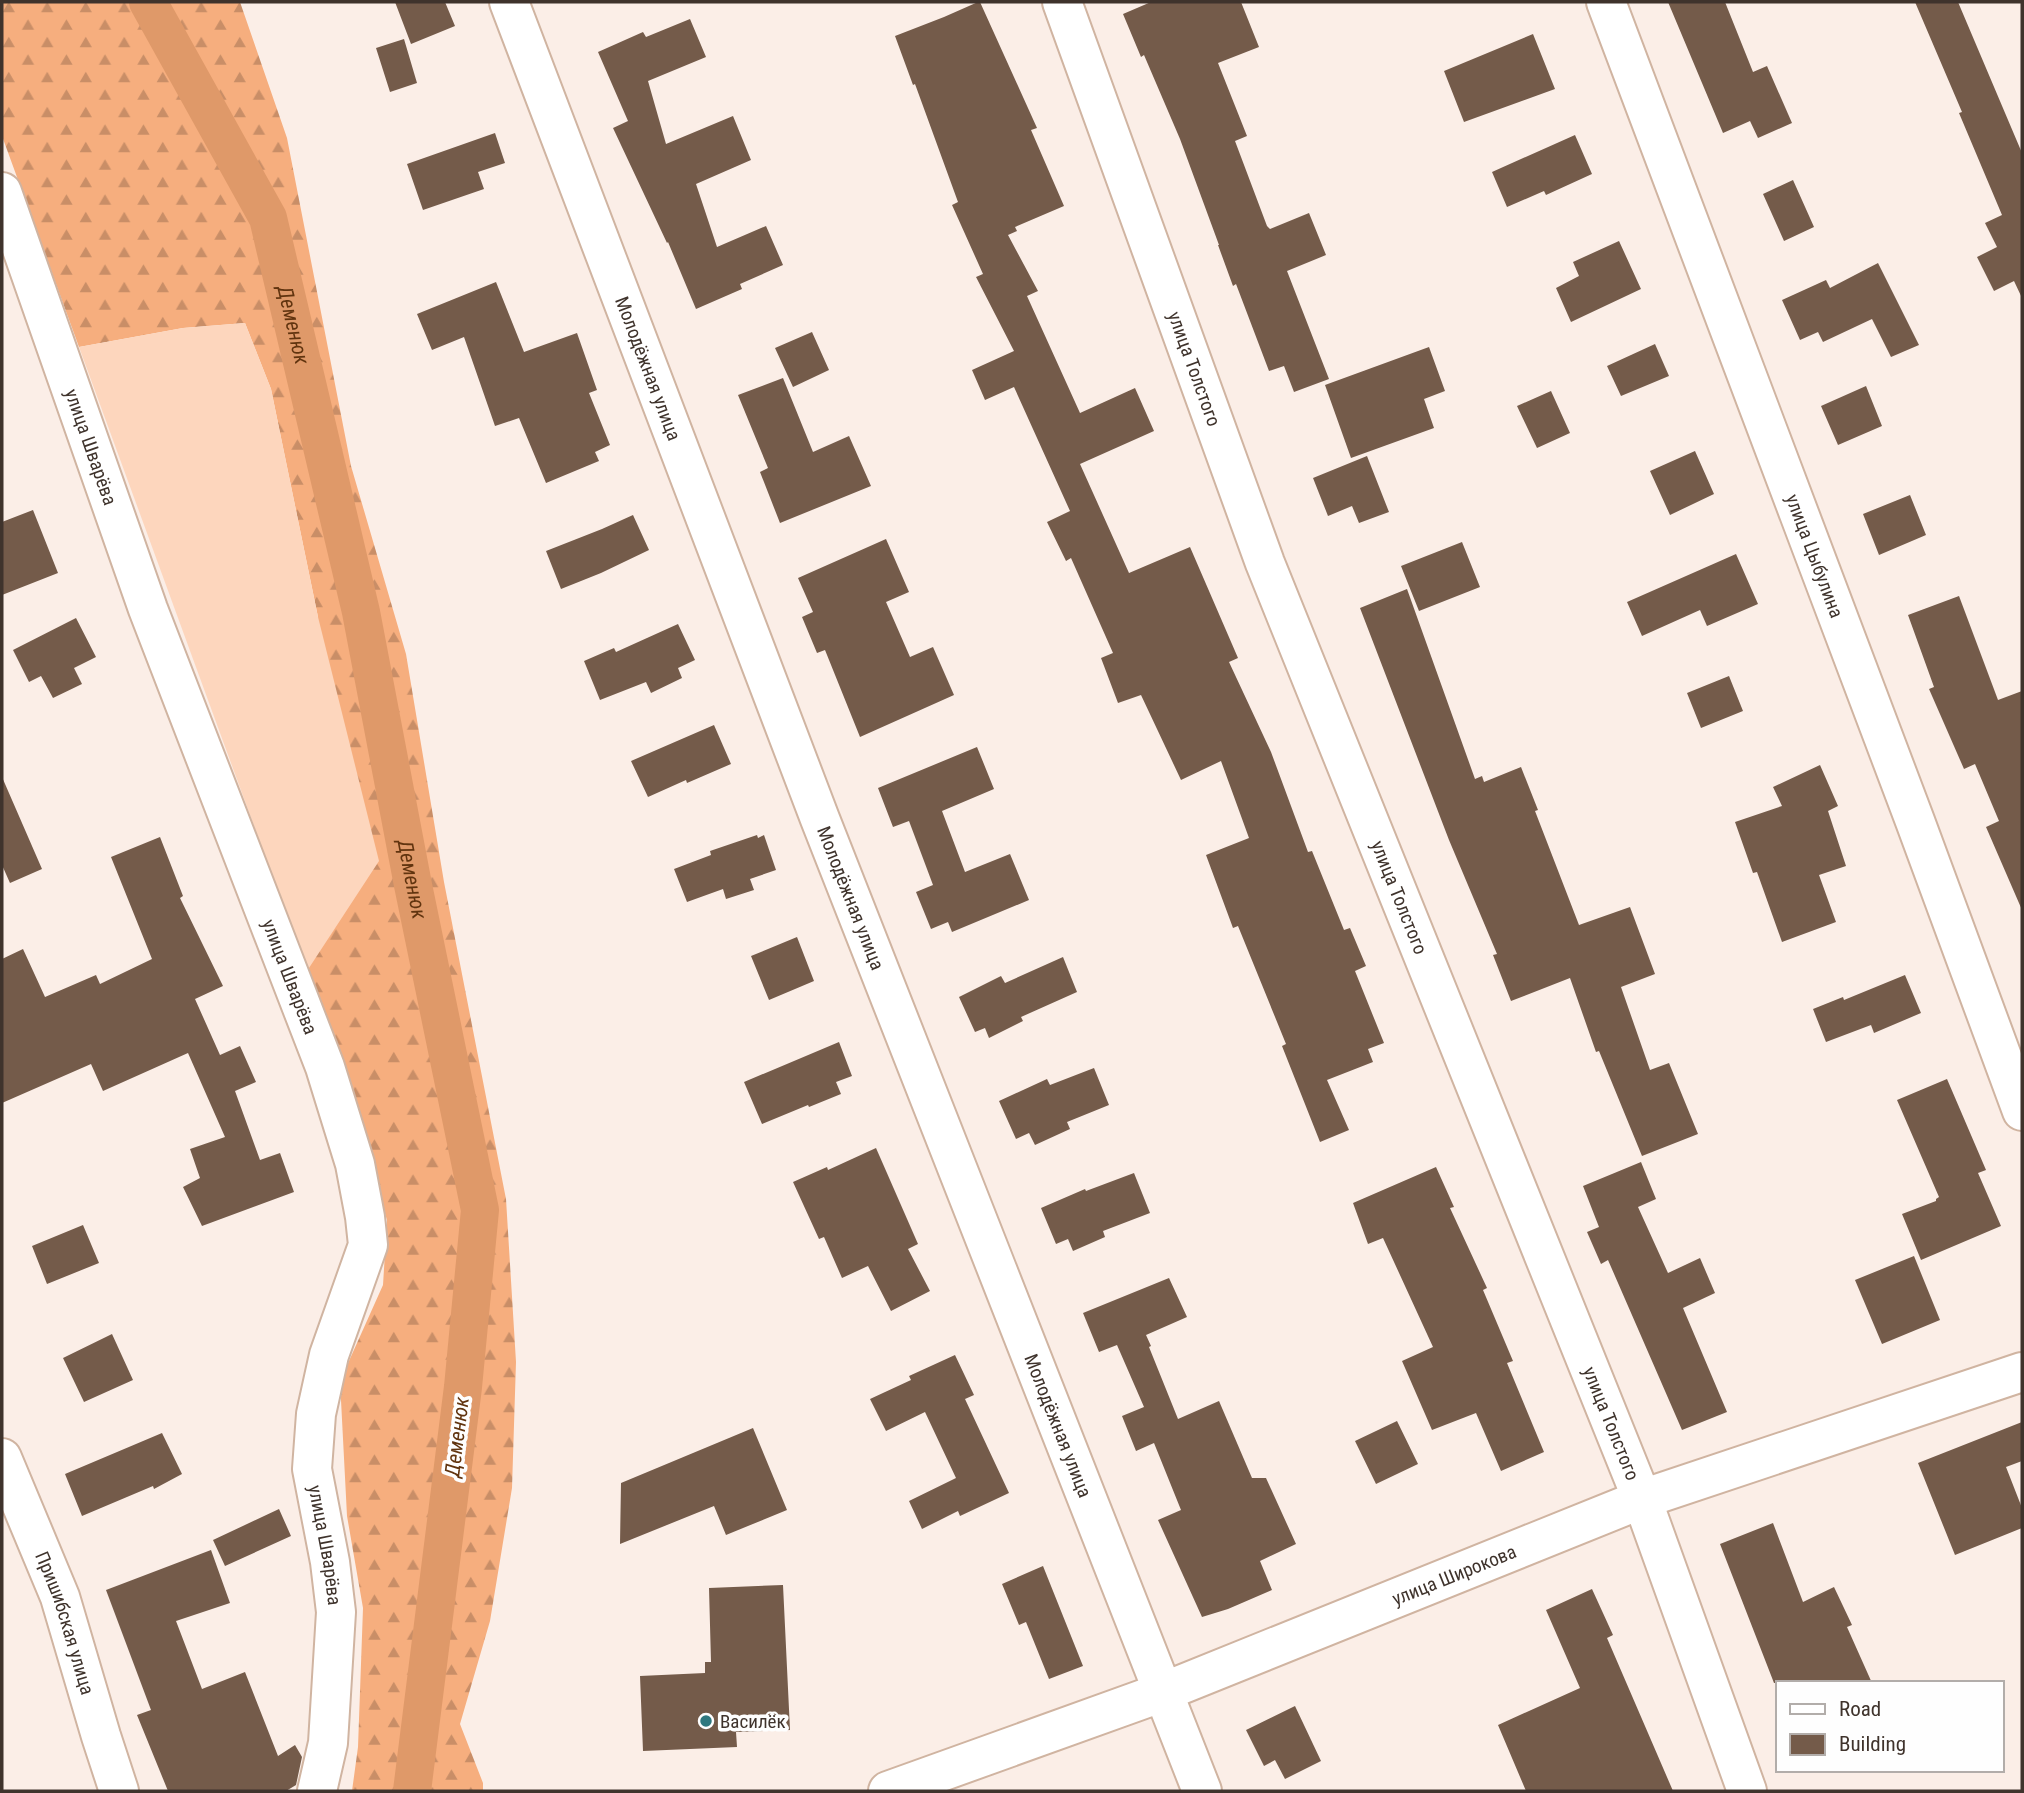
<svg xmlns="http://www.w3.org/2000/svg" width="2024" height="1793" font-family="'Roboto Condensed',sans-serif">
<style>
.forest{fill:url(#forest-firs)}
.garden{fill:#fdd6bd}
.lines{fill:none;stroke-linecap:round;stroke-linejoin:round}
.canal{stroke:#df9969;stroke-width:38}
.building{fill:#745b4a}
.minor-casing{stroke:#d0b4a1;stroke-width:42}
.minor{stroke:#fff;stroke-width:38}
.poi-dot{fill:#2f787f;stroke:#fefefe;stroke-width:2.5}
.labels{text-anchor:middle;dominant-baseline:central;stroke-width:7;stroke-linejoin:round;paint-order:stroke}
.street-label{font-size:19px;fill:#3f332c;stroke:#fefefe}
.poi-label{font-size:19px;fill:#3f332c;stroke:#fefefe;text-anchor:start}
.water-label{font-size:21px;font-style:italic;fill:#61340f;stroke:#fefefe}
</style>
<defs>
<pattern id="forest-firs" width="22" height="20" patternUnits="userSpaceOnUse" patternTransform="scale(1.75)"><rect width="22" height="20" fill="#f6ae7e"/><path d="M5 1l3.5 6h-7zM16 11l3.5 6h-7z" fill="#c98e67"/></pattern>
</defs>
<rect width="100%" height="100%" fill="#fbeee7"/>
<path class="forest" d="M 2,2 L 240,2 L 287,138 L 351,466 L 406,654 L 444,882 L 506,1199 L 516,1362 L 512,1488 L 490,1621 L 460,1724 L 483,1783 L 483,1791 L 352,1791 L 358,1747 L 363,1608 L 347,1516 L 340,1381 L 383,1285 L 387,1220 L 307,971 L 318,617 L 271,389 L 245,323 L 183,328 L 79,347 L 2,136 Z"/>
<path class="garden" d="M 245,323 L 271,389 L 318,617 L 379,861 L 307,971 L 79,347 L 183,328 Z"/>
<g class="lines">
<path class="canal" id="s1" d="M 148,2 L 268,218 L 361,612 L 413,885 L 480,1210 L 463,1387 L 412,1791"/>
</g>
<path class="building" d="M 395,2 L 445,2 L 455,26 L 411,44 Z
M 978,2 L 980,2 L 1037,128 L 1031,130 L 1064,206 L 1015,227 L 1017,231 L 1008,235 L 1038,291 L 1027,296 L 1080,413 L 1135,388 L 1154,431 L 1080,464 L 1129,573 L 1190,547 L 1238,658 L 1229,662 L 1271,752 L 1308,852 L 1312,851 L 1344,930 L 1350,928 L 1366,966 L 1355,971 L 1384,1043 L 1368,1049 L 1373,1062 L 1327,1080 L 1349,1130 L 1320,1142 L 1282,1046 L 1286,1044 L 1238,926 L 1233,928 L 1206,855 L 1249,838 L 1221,761 L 1181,780 L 1141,695 L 1118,703 L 1101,658 L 1113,653 L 1071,558 L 1066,561 L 1047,522 L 1070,511 L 1014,387 L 985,400 L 972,370 L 1014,351 L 976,277 L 983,274 L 952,205 L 958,202 L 915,84 L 913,85 L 895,36 L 944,17 Z
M 1151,2 L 1241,2 L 1259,47 L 1218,63 L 1247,136 L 1235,141 L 1267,226 L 1270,229 L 1309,213 L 1326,255 L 1287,271 L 1329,379 L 1294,392 L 1284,366 L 1269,371 L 1236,284 L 1233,286 L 1218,245 L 1219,245 L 1180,139 L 1144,55 L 1141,57 L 1123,14 Z
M 1668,2 L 1725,2 L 1753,72 L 1767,66 L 1792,123 L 1758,138 L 1750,121 L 1723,133 Z
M 1915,2 L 1958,2 L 2022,153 L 2022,298 L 2014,281 L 1994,291 L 1977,257 L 1997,247 L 1985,223 L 2002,215 L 1959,113 L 1962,112 Z
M 690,19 L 706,57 L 648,81 L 666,144 L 733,116 L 751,160 L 696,184 L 717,247 L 766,226 L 783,265 L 740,284 L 742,289 L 696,309 L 668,242 L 667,243 L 613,128 L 628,121 L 598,52 L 643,32 L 646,37 Z
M 1533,34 L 1555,89 L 1464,122 L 1444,71 Z
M 404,39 L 417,83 L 390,92 L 376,48 Z
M 495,133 L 505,163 L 478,172 L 484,189 L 423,210 L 407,164 Z
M 1575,135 L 1592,174 L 1546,195 L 1544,191 L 1507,207 L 1492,172 Z
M 1793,180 L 1814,227 L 1784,241 L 1763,194 Z
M 1619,241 L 1641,289 L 1571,322 L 1556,288 L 1579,276 L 1573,262 Z
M 1878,263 L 1919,345 L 1891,357 L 1872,319 L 1823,342 L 1818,332 L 1800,340 L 1782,300 L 1826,280 L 1830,288 Z
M 496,282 L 524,352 L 577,333 L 597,390 L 589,393 L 610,445 L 595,452 L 599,461 L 546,483 L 519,418 L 495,426 L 464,337 L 432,350 L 417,314 Z
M 812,332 L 829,370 L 793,387 L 775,348 Z
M 1655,344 L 1669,376 L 1621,396 L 1607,366 Z
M 1429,347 L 1445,391 L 1424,399 L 1434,428 L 1351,458 L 1325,385 Z
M 783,378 L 813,452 L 849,436 L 871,486 L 780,523 L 760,472 L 768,468 L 738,395 Z
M 1866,386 L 1882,426 L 1838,445 L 1821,406 Z
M 1551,391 L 1570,433 L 1537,448 L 1517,406 Z
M 1695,451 L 1714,494 L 1670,515 L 1650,471 Z
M 1367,456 L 1389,512 L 1359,523 L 1352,506 L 1328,516 L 1313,478 Z
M 1910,495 L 1926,535 L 1879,555 L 1863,514 Z
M 33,510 L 58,573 L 2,595 L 2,522 Z
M 633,515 L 649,550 L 601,573 L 561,589 L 546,551 L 602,529 Z
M 886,539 L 909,592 L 886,602 L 910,657 L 933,647 L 954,695 L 860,737 L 825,650 L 817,653 L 802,617 L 813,612 L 798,578 Z
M 1462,542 L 1480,587 L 1419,611 L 1401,566 Z
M 1736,554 L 1758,604 L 1707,626 L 1700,610 L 1642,636 L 1627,602 Z
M 1407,589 L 1475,779 L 1482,776 L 1484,782 L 1521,767 L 1538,810 L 1535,811 L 1579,925 L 1630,907 L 1655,974 L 1621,987 L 1650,1070 L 1669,1063 L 1698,1134 L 1642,1156 L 1599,1051 L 1596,1052 L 1570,978 L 1511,1001 L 1493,955 L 1497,954 L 1449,840 L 1360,608 Z
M 1959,596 L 1998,700 L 2022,691 L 2022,910 L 1986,827 L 1999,821 L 1975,764 L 1964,769 L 1929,689 L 1934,687 L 1908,615 Z
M 76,618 L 96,657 L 74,668 L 82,684 L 53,698 L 41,676 L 29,682 L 13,650 Z
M 678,624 L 695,660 L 678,668 L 682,678 L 651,693 L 646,682 L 600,700 L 584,661 L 614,648 L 616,652 Z
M 1729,676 L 1743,711 L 1701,728 L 1687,693 Z
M 714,725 L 731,764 L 687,783 L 686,780 L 648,797 L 631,761 Z
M 977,747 L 994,789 L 942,811 L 965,872 L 1010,854 L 1029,900 L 952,932 L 948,922 L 931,929 L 916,892 L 933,885 L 909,821 L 893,827 L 878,788 Z
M 1820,765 L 1838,806 L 1828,811 L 1846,866 L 1819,875 L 1836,922 L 1782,942 L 1757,872 L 1753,873 L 1735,822 L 1782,806 L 1773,787 Z
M 2,777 L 42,869 L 10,883 L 2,865 Z
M 757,835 L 758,838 L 764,835 L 776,870 L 750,879 L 754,890 L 726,899 L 723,889 L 687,902 L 674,869 L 711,855 L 710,851 Z
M 160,837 L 183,896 L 180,898 L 223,986 L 195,999 L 220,1055 L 240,1046 L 256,1082 L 235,1091 L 260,1160 L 280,1153 L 294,1192 L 202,1226 L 183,1187 L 200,1178 L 190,1149 L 225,1137 L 188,1053 L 103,1091 L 91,1064 L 2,1103 L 2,959 L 23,949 L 45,997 L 96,975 L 100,984 L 152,959 L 111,857 Z
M 797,937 L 814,981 L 769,1000 L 751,956 Z
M 1063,957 L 1077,992 L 1021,1017 L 1023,1021 L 989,1038 L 985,1028 L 975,1032 L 959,997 L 1001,976 L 1005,983 Z
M 1905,975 L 1921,1013 L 1874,1033 L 1871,1025 L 1826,1042 L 1813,1009 L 1843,997 L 1844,1000 Z
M 839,1042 L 852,1076 L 836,1082 L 841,1094 L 809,1107 L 808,1105 L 762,1124 L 744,1082 Z
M 1094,1068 L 1109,1105 L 1067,1122 L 1070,1129 L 1035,1145 L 1029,1133 L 1016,1139 L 999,1101 L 1047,1079 L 1050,1085 Z
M 1947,1079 L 1986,1170 L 1978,1173 L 2001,1226 L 1921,1260 L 1902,1214 L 1936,1201 L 1936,1199 L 1939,1197 L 1897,1100 Z
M 876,1148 L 918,1244 L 908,1249 L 930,1291 L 891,1311 L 868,1266 L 842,1278 L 824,1237 L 819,1239 L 793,1182 L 827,1167 L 828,1170 Z
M 1641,1162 L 1656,1199 L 1638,1207 L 1668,1273 L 1700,1258 L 1715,1293 L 1683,1308 L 1727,1412 L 1682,1430 L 1608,1260 L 1601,1264 L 1587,1232 L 1599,1227 L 1583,1186 Z
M 1436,1167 L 1454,1207 L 1450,1208 L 1487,1288 L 1483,1290 L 1513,1361 L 1507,1363 L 1544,1452 L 1501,1471 L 1476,1413 L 1432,1430 L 1402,1361 L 1433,1347 L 1383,1238 L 1368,1244 L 1353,1203 Z
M 1134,1173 L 1150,1213 L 1103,1231 L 1105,1237 L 1073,1251 L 1068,1239 L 1056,1244 L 1041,1208 L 1085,1189 L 1086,1191 Z
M 83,1225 L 99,1263 L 47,1284 L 32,1246 Z
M 1914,1256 L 1940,1320 L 1882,1344 L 1855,1280 Z
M 1169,1278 L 1187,1317 L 1146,1335 L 1151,1346 L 1149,1347 L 1178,1419 L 1219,1401 L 1252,1478 L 1266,1478 L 1296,1544 L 1260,1561 L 1272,1590 L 1228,1609 L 1202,1617 L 1158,1520 L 1181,1510 L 1154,1443 L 1136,1451 L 1122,1416 L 1144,1407 L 1117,1345 L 1099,1352 L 1083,1313 Z
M 112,1334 L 133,1380 L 84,1402 L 63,1358 Z
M 955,1355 L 974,1395 L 965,1399 L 1009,1493 L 960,1516 L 958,1511 L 922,1529 L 909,1501 L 956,1478 L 925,1412 L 886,1431 L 870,1399 L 911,1380 L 909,1376 Z
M 1397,1421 L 1418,1464 L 1376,1484 L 1355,1441 Z
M 2022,1422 L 2022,1461 L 2006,1467 L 2022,1508 L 2022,1528 L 1955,1555 L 1918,1463 Z
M 753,1428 L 787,1510 L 726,1535 L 714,1506 L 620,1544 L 621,1483 Z
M 162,1433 L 182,1474 L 154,1489 L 153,1486 L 82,1516 L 65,1474 Z
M 279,1509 L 291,1536 L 225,1566 L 213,1540 Z
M 1773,1523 L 1803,1602 L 1834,1587 L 1852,1625 L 1847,1627 L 1872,1683 L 1774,1683 L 1720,1544 Z
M 211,1550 L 230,1603 L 176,1621 L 202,1689 L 245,1672 L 278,1756 L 295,1745 L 302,1757 L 296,1785 L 286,1791 L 168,1791 L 137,1715 L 151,1710 L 106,1590 Z
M 1043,1566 L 1083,1666 L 1049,1679 L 1026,1622 L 1019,1625 L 1002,1584 Z
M 783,1585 L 790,1730 L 736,1732 L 737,1747 L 643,1751 L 640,1676 L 705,1673 L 705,1662 L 711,1662 L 709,1588 Z
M 1592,1589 L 1613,1635 L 1607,1638 L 1673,1791 L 1526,1791 L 1498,1725 L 1580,1688 L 1546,1610 Z
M 1295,1706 L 1321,1761 L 1285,1779 L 1275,1760 L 1264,1766 L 1246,1730 Z"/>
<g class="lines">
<defs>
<g id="minor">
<path id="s2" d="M 509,2 L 820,819 L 1202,1791"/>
<path id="s3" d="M 1062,2 L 1265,563 L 1642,1499 L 1747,1791"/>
<path id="s4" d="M 1606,2 L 1915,821 L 2022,1111"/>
<path id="s5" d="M 2,192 L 148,609 L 325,1067 L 355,1164 L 365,1217 L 368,1245 L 329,1355 L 316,1414 L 312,1469 L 330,1562 L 336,1612 L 328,1743 L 317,1791"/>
<path id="s6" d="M 2,1458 L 60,1597 L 101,1736 L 119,1791"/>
<path id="s7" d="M 888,1791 L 1163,1692 L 1642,1499 L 2022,1372"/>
</g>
</defs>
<use href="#minor" class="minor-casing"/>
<use href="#minor" class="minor"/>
</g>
<circle class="poi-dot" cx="706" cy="1721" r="7"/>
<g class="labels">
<g class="street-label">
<text stroke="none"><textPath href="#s2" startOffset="392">Молодёжная улица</textPath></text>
<text stroke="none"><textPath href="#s3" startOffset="390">улица Толстого</textPath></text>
<text stroke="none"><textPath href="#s5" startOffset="270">улица Шварёва</textPath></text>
<text stroke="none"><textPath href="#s4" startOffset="592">улица Цыбулина</textPath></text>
<text stroke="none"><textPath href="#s2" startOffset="959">Молодёжная улица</textPath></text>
<text stroke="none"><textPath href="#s3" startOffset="957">улица Толстого</textPath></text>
<text stroke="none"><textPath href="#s5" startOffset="836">улица Шварёва</textPath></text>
<text stroke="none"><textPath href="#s3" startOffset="1524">улица Толстого</textPath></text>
<text stroke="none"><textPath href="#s2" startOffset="1526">Молодёжная улица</textPath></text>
<text stroke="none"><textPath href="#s5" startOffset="1426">улица Шварёва</textPath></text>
<text stroke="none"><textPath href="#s7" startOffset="606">улица Широкова</textPath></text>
<text stroke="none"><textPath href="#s6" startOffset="177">Пришибская улица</textPath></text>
</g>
<g class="poi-label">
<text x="720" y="1721">Василёк</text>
</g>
<g class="water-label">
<text stroke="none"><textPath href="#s1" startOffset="357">Деменюк</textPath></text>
<text stroke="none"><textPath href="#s1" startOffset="924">Деменюк</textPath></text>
<text transform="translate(457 1437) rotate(-83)">Деменюк</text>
</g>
</g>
<rect width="2024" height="1793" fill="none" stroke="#3f332c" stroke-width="7"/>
<rect x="1776" y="1681" width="228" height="91" fill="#fefefe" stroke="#b2adaa" stroke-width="2"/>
<rect x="1790" y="1704" width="35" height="10" fill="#ffffff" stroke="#b2adaa" stroke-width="2"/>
<text x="1839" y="1716" font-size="21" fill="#3f332c">Road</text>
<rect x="1790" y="1734" width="35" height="21" fill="#745b4a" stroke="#b2adaa" stroke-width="2"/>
<text x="1839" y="1751" font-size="21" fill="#3f332c">Building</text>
</svg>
